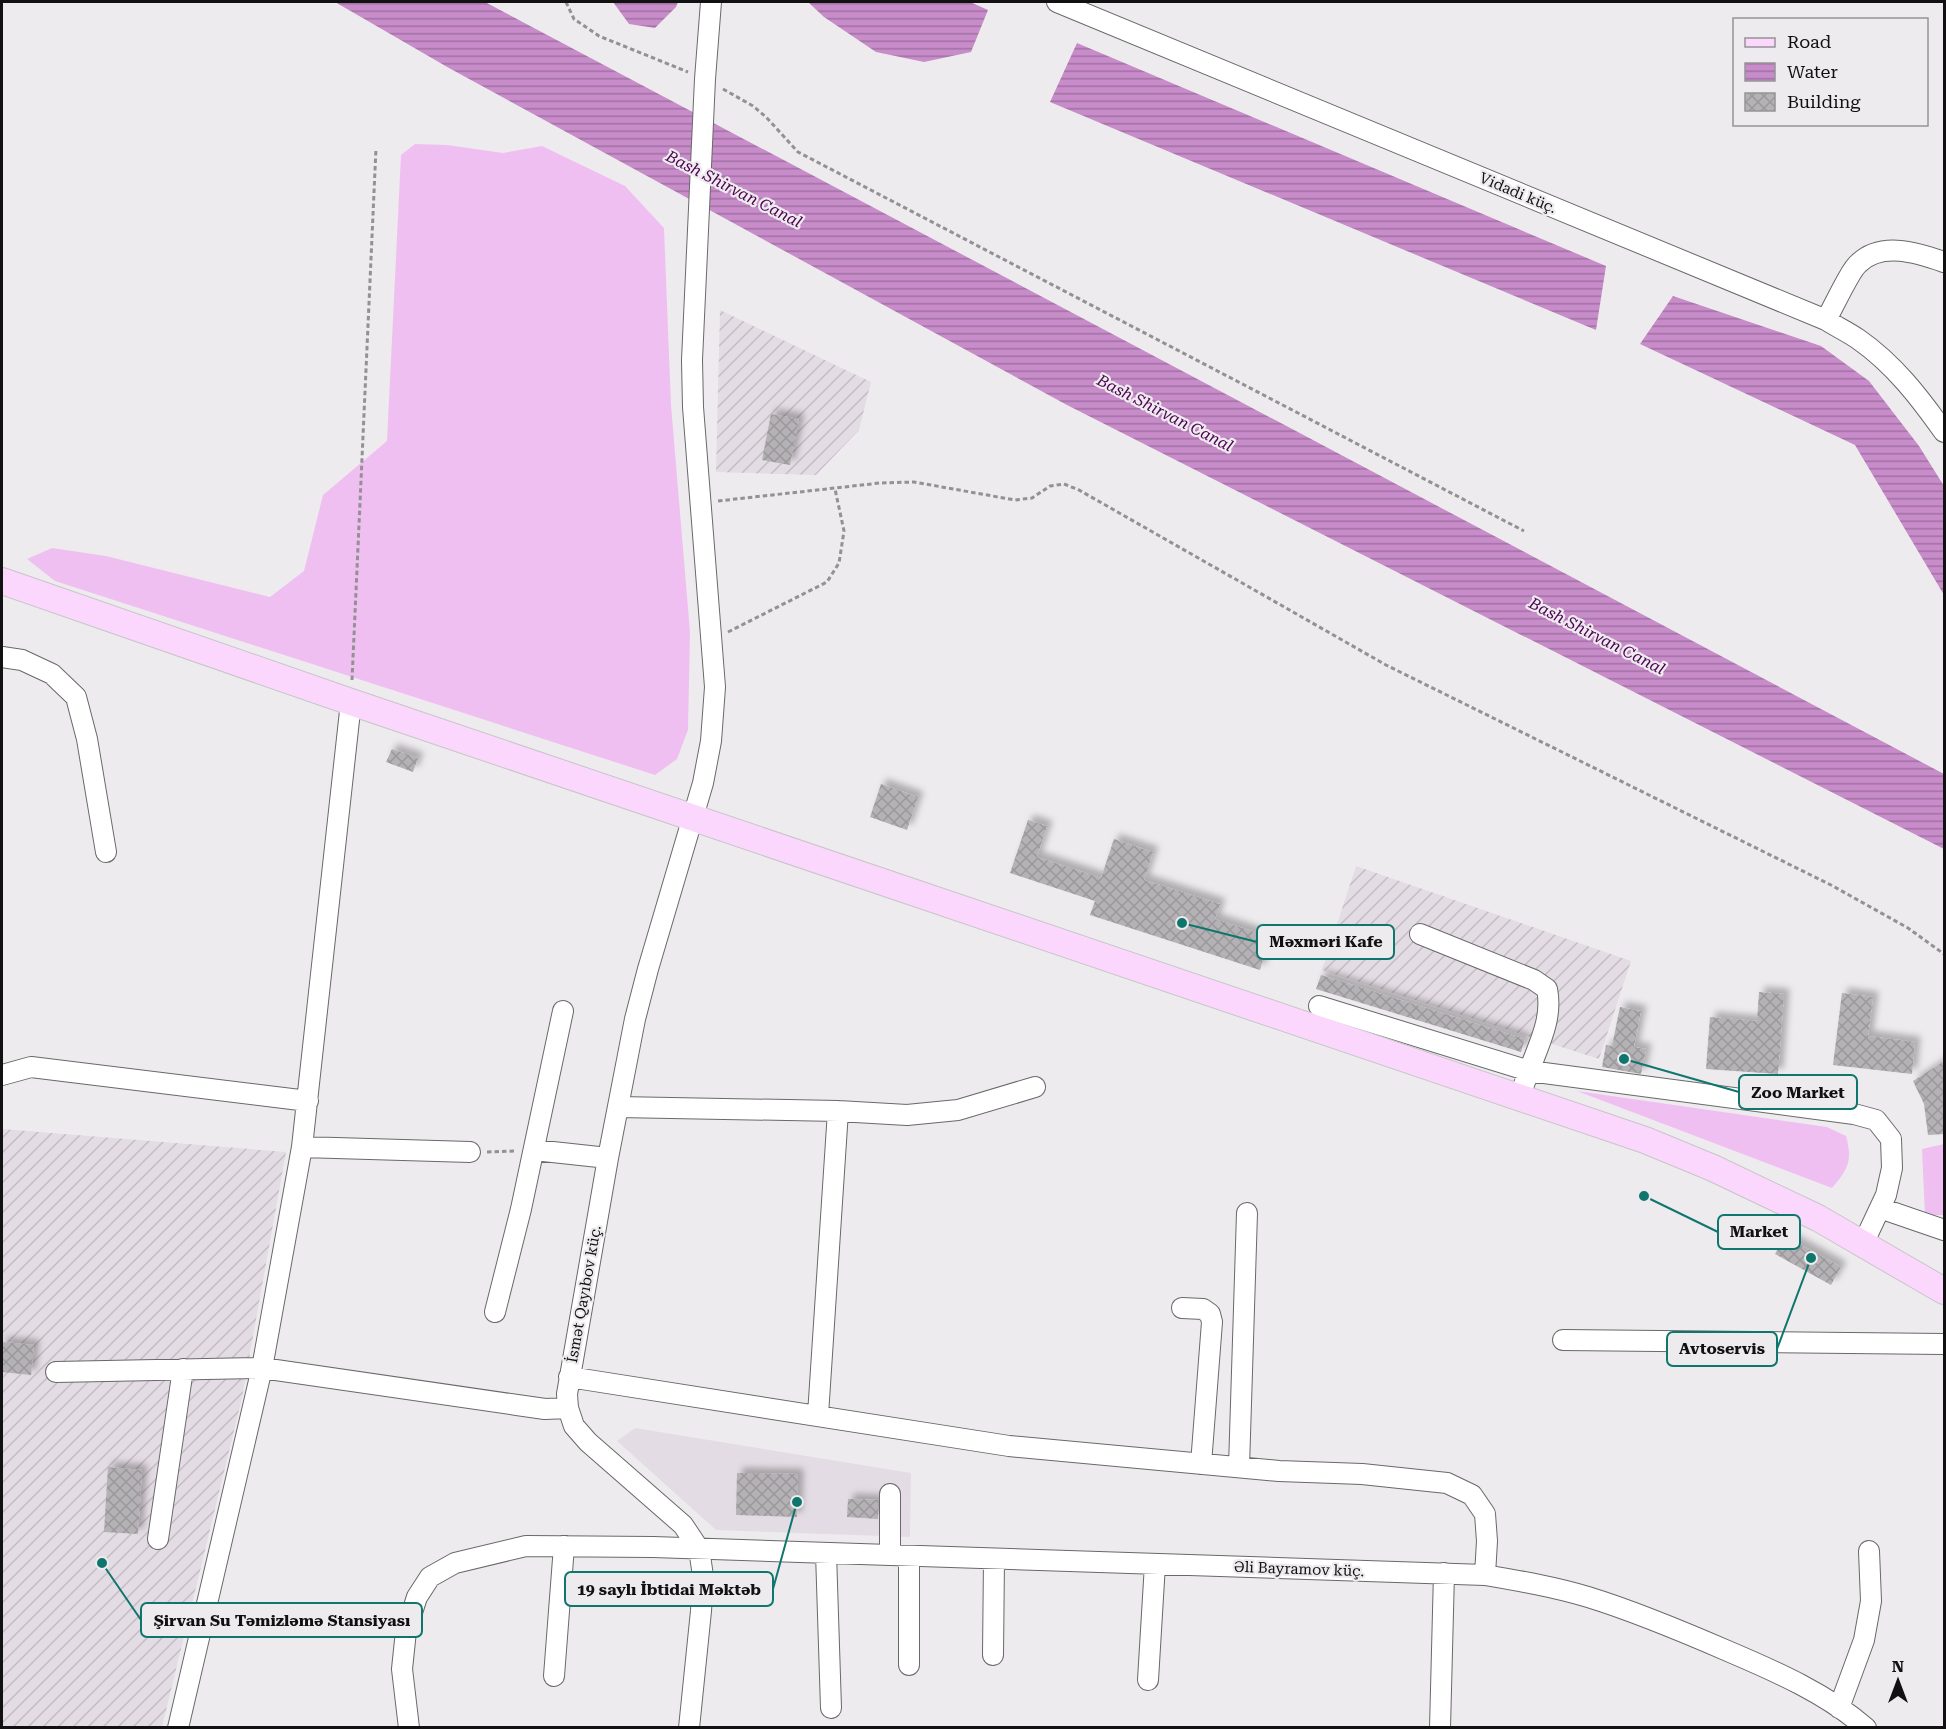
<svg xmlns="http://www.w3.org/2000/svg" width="1946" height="1729" font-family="'Roboto Serif',serif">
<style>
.built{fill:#e4dce4}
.industrial{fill:url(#industrial-furrows)}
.grass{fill:#f0bff2}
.water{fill:url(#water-rules)}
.building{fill:url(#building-cross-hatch);filter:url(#shadow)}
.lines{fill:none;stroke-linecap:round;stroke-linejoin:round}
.minor-casing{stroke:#6a686a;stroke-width:22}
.major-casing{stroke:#c6c6c6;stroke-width:28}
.path{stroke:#939193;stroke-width:3;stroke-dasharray:4.5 3;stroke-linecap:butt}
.minor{stroke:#fff;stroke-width:20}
.major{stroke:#fbd7fd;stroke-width:26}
.labels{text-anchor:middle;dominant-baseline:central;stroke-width:4.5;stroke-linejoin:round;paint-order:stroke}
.street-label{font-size:15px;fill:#111;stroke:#eeebee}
.water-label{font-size:16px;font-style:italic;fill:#4d0152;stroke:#eeebee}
.leader{fill:none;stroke:#0f766e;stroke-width:2}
.callout-dot{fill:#0f766e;stroke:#eeebee;stroke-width:2}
.callout{fill:#eeebee;stroke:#0f766e;stroke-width:2}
.callout-label{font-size:16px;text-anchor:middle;font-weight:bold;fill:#111}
</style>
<defs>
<pattern id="industrial-furrows" width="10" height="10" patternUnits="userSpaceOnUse" patternTransform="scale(1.5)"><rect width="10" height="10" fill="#e4dce4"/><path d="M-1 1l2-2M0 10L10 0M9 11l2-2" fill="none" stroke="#c3bcc3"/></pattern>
<pattern id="water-rules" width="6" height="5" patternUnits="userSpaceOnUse" patternTransform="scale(1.5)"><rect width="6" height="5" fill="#c78cc9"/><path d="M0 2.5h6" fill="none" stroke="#a071a2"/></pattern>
<pattern id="building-cross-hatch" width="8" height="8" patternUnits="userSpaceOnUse" patternTransform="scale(1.5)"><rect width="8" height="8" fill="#b4b2b4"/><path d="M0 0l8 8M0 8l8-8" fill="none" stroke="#9a989a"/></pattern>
<filter id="shadow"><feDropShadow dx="5.5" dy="-5.5" stdDeviation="3" flood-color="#0004"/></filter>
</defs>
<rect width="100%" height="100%" fill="#eeebee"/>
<path class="built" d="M 635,1428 L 911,1473 L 910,1537 L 716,1530 L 617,1441 Z"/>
<path class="industrial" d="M 720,310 L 871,382 L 859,430 L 816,475 L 716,472 Z
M 1356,866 L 1631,961 L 1599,1059 L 1322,970 Z
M 2,1129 L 286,1152 L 242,1398 L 162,1727 L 2,1727 Z"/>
<path class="grass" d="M 415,144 L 447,145 L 503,153 L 542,146 L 625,186 L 664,228 L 671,405 L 690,632 L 688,730 L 677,759 L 655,775 L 55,581 L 27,559 L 52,548 L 106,556 L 270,597 L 304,571 L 323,495 L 387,441 L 401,155 Z
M 1577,1091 L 1827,1127 L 1846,1136 C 1853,1161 1848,1169 1832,1188 Z
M 1944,1144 L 1944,1215 L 1925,1215 L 1922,1149 Z"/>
<path class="water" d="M 335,2 L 485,2 L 1944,774 L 1944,849 L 1067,405 L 449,68 Z
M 613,2 L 678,2 L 676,7 L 655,28 L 629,24 Z
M 808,2 L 970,2 L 988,10 L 971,52 L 924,62 L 876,52 L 824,17 Z
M 1077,43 L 1606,266 L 1596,330 L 1050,102 Z
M 1673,296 L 1821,346 L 1869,381 L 1919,446 L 1944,486 L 1944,595 L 1855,445 L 1640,344 Z"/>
<path class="building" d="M 771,414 L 799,419 L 790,465 L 762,460 Z
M 392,749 L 418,758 L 413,772 L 386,762 Z
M 881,784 L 918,797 L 907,830 L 870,817 Z
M 1028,820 L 1047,826 L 1037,857 L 1101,878 L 1114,839 L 1153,852 L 1144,880 L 1220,904 L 1215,919 L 1270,937 L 1260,970 L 1090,915 L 1095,901 L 1010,873 Z
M 1321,975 L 1525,1039 L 1521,1052 L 1316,989 Z
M 1759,992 L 1784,994 L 1778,1074 L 1706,1069 L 1710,1017 L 1757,1021 Z
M 1842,993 L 1873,997 L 1868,1036 L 1915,1042 L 1912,1074 L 1833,1065 Z
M 1620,1007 L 1641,1011 L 1634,1047 L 1646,1049 L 1641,1074 L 1602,1067 L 1606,1045 L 1612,1046 Z
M 1944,1061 L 1944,1134 L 1928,1135 L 1924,1104 L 1913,1081 Z
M 1785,1236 L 1841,1267 L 1831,1285 L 1775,1254 Z
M 2,1342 L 34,1345 L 31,1375 L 2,1372 Z
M 108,1467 L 142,1470 L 138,1534 L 104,1532 Z
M 737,1473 L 798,1474 L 797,1517 L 736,1515 Z
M 848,1499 L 878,1500 L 878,1519 L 847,1517 Z"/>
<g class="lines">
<defs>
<path id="minor" d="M 1057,2 L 1826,320 C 1837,327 1848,332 1858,339 C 1894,364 1920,398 1944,432
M 1826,320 C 1833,308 1850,270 1859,263 C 1882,241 1918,253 1944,262
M 2,657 L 22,660 L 52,674 L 76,697 L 87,739 L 106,852
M 1319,1006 L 1529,1071 C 1539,1044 1553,1018 1547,989 L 1534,980 L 1420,934
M 2,1075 L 31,1067 L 308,1101
M 1519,1098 L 1529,1071 L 1854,1114 L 1876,1120 L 1891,1139 L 1892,1168 L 1886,1195 L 1863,1244
M 618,1107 L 838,1111 L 907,1115 L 958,1110 L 1035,1087
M 302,1147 L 470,1152
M 534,1150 L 608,1158
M 1880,1208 L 1944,1230
M 1182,1308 L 1203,1309 L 1210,1314 L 1212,1322 L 1201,1464
M 495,1312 L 521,1209 L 563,1011
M 1563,1340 L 1944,1344
M 56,1372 L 262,1368 L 517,1405 L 545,1409 L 568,1408
M 569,1377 L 1009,1446 L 1279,1471 L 1362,1474 L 1447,1483 L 1472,1495 L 1485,1514 L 1487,1541 L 1485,1575
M 818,1415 L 838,1111
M 1239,1467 L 1247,1213
M 158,1539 L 183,1369
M 826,1553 L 831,1708
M 890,1555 L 890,1494
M 909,1556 L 909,1665
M 993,1655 L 994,1559
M 554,1676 L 564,1546
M 1148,1680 L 1155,1564
M 1839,1708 L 1864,1640 L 1871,1601 L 1869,1551
M 178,1728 L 262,1368 L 302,1147 L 351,702
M 409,1728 L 402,1669 L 406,1631 L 417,1597 L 430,1577 L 455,1563 L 526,1546 L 653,1547 L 1485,1575 C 1520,1581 1555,1587 1588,1597 C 1637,1612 1684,1632 1730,1652 C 1777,1672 1827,1694 1866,1728
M 689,1728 L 701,1611 L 703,1576 L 699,1549 L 683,1525 L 588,1442 L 574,1426 L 568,1408 L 567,1394 L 608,1158 L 635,1019 L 648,969 L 703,783 L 711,741 L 715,687 L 693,407 L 692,360 L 705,79 L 711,2
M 1440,1728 L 1444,1573"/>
<path id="major" d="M 2,581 L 351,702 L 1645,1140 L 1713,1168 L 1818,1218 L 1944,1291"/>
</defs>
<use href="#minor" class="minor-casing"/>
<use href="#major" class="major-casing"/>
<path class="path" d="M 566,2 L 574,19 L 599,36 L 688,72
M 723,89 L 753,106 L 766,117 L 798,152 L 1524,531
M 718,501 L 880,483 L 914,482 L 1015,500 L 1032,498 L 1050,486 L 1064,484 L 1079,490 L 1386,665 L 1831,885 L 1908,928 L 1944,954
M 728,632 L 827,582 L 839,563 L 844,531 L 835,489
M 352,680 L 376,148
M 487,1152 L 514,1151"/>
<use href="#minor" class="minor"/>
<use href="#major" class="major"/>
</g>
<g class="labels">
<g class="street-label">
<text transform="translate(1518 193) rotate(23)">Vidadi küç.</text>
<text transform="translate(584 1294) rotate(-80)">İsmət Qayıbov küç.</text>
<text transform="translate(1299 1569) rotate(2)">Əli Bayramov küç.</text>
</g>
<g class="water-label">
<text transform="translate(734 189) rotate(27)">Bash Shirvan Canal</text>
<text transform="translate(1165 413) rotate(27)">Bash Shirvan Canal</text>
<text transform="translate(1597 636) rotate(27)">Bash Shirvan Canal</text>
</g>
</g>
<path class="leader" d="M1182 923L1257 942M1624 1059L1739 1092M1644 1196L1718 1232M1811 1258L1777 1349M797 1502L773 1589M102 1563L141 1620"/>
<g class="callout-dot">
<circle cx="1182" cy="923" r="6"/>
<circle cx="1624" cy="1059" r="6"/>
<circle cx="1644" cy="1196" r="6"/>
<circle cx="1811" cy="1258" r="6"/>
<circle cx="797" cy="1502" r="6"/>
<circle cx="102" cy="1563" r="6"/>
</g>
<g class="callout">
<rect x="1257" y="925" width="137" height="34" rx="6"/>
<rect x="1739" y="1075" width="118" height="34" rx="6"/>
<rect x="1718" y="1215" width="82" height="34" rx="6"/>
<rect x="1667" y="1332" width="110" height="34" rx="6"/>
<rect x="565" y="1572" width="208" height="34" rx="6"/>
<rect x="141" y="1603" width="281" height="34" rx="6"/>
</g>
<g class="callout-label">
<text x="1326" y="947">Məxməri Kafe</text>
<text x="1798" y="1098">Zoo Market</text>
<text x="1759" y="1237">Market</text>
<text x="1722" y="1354">Avtoservis</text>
<text x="669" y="1595">19 saylı İbtidai Məktəb</text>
<text x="282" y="1626">Şirvan Su Təmizləmə Stansiyası</text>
</g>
<rect width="1946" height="1729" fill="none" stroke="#111111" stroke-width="6"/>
<rect x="1733" y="18" width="195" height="108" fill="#eeebee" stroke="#969496" stroke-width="1.5"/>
<rect x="1745" y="38" width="30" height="9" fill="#fbd7fd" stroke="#969496" stroke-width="1.5"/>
<text x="1787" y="48" font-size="18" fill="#111111">Road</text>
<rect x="1745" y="63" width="30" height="18" fill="url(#water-rules)" stroke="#969496" stroke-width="1.5"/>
<text x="1787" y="78" font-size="18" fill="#111111">Water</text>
<rect x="1745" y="93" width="30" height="18" fill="url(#building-cross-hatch)" stroke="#969496" stroke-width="1.5"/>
<text x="1787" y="108" font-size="18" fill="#111111">Building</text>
<g transform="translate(1898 1681)" stroke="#eeebee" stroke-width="4.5" paint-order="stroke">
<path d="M0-4.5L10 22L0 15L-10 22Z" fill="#111111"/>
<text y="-9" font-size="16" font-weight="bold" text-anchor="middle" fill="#111111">N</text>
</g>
</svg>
